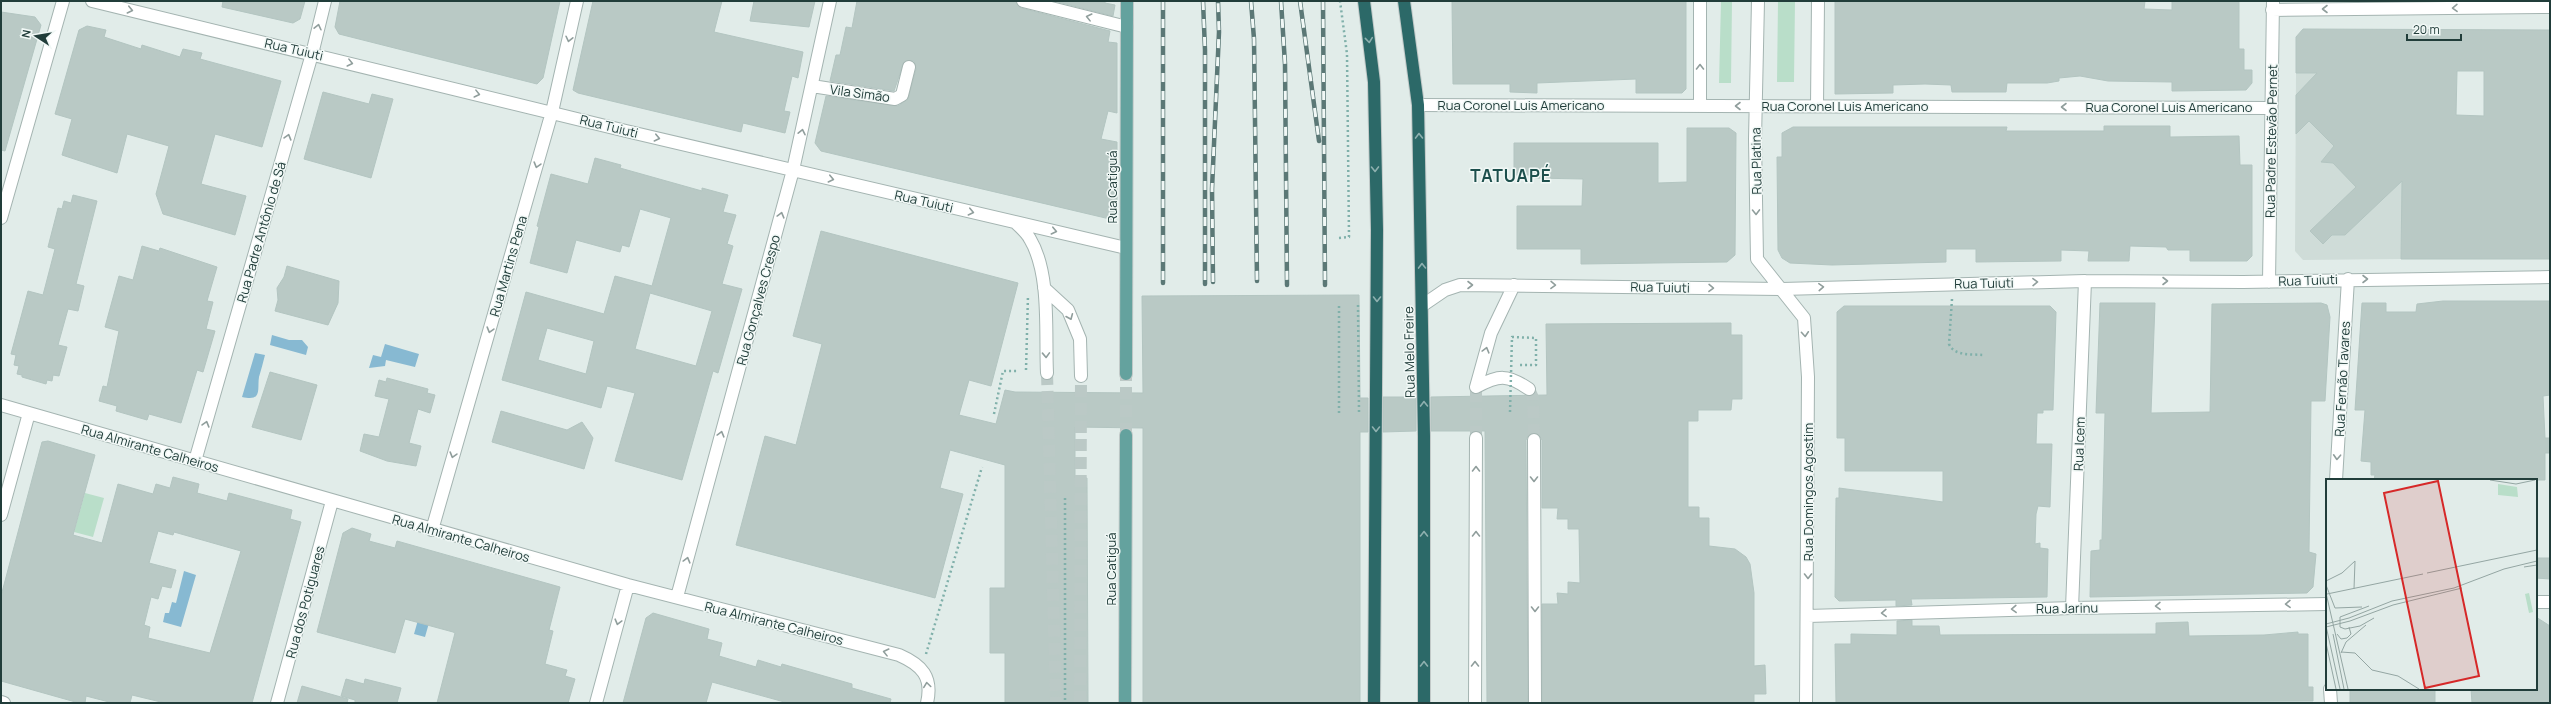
<svg xmlns="http://www.w3.org/2000/svg" width="2551" height="704" font-family="Manrope,sans-serif">
<style>
.built{fill:#cfdcd8}
.green{fill:#b9dec9}
.water{fill:#87b9d2}
.building{fill:#b9c9c5;stroke:#b3c5c1;fill-rule:evenodd}
.lines{fill:none;stroke-linecap:round;stroke-linejoin:round}
.minor-tunnel{stroke:#bbc9c6;stroke-width:12;stroke-dasharray:12 6;stroke-linecap:butt}
.major-tunnel{stroke:#bbc9c6;stroke-width:12;stroke-dasharray:12 6;stroke-linecap:butt}
.minor-casing{stroke:#a4b4b1;stroke-width:14}
.major-casing{stroke:#c1c9c8;stroke-width:14}
.highway-casing{stroke:#c1c9c8;stroke-width:14}
.path{stroke:#80b0aa;stroke-width:2.5;stroke-dasharray:2 3;stroke-linecap:butt}
.minor{stroke:#fff;stroke-width:12}
.major{stroke:#64a29e;stroke-width:12}
.highway{stroke:#2c6968;stroke-width:12}
.rail-casing{stroke:#5b7876;stroke-width:4.5}
.rail{stroke:#f1f8f6;stroke-width:3;stroke-dasharray:9;stroke-linecap:butt}
.path-bridge{stroke:#80b0aa;stroke-width:2.5;stroke-dasharray:2 3;stroke-linecap:butt}
.oneway{stroke:#909e9c}
.oneway2{stroke:#8eb0af}
.labels{text-anchor:middle;dominant-baseline:central;stroke-width:3;stroke-linejoin:round;paint-order:stroke}
.street-label{font-size:13px;fill:#213d3a;stroke:#f1f8f6}
.district-label{font-size:17px;font-weight:bold;letter-spacing:1px;fill:#1c4f4c;stroke:#f1f8f6}
.inset-road{fill:none;stroke:#94a6a3;stroke-width:1}
.view{fill:#d62828;fill-opacity:0.15;stroke:#d62828;stroke-width:2}
.inset-edge{fill:none;stroke:#213d3a;stroke-width:2}
</style>
<rect width="100%" height="100%" fill="#e1ece9"/>
<path class="built" d="M 2296,73 L 2404,73 L 2401,259 L 2303,260 L 2295,251 Z"/>
<path class="green" d="M 1721,1 L 1732,1 L 1731,83 L 1719,83 Z
M 1778,1 L 1795,1 L 1794,82 L 1777,82 Z
M 85,493 L 104,498 L 93,537 L 74,532 Z"/>
<path class="water" d="M 272,335 L 289,340 L 302,340 L 308,347 L 306,355 L 270,345 Z
M 385,344 L 419,354 L 415,367 L 386,360 L 385,366 L 369,368 L 373,355 L 381,357 Z
M 255,353 L 265,355 C 263,363 261,370 259,377 C 257,389 263,402 242,397 Z
M 184,571 L 196,575 L 181,627 L 163,622 L 165,613 L 169,613 L 172,602 L 176,603 Z
M 422,606 L 433,609 L 425,637 L 414,634 Z"/>
<path class="building" d="M 223,1 L 305,1 L 300,19 L 293,23 L 222,7 Z
M 340,1 L 560,1 L 543,78 L 537,84 L 339,34 L 335,27 Z
M 593,1 L 722,1 L 714,32 L 803,52 L 798,78 L 792,76 L 784,111 L 790,112 L 785,133 L 743,123 L 741,132 L 578,93 L 573,90 Z
M 754,1 L 815,1 L 809,27 L 750,21 Z
M 857,1 L 1016,1 L 1021,8 L 1110,31 L 1108,42 L 1117,43 L 1117,113 L 1108,111 L 1101,139 L 1117,142 L 1117,211 L 1114,220 L 821,151 L 815,143 L 826,96 L 898,106 L 908,99 L 916,69 L 914,61 L 904,62 L 894,91 L 830,81 L 836,55 L 840,55 L 846,27 L 852,28 Z
M 1054,1 L 1105,1 L 1105,3 L 1115,5 L 1113,16 Z
M 1452,1 L 1686,1 L 1686,89 L 1682,93 L 1636,93 L 1636,79 L 1537,83 L 1537,93 L 1510,92 L 1510,84 L 1453,84 Z
M 1835,1 L 2145,1 L 2144,9 L 2172,10 L 2172,1 L 2239,1 L 2239,49 L 2244,49 L 2244,70 L 2252,70 L 2252,83 L 2246,90 L 2172,91 L 2172,82 L 2108,81 L 2080,76 L 2059,78 L 2059,81 L 2047,83 L 2007,83 L 2006,92 L 1952,92 L 1951,85 L 1925,84 L 1893,85 L 1893,93 L 1835,94 Z
M 1,12 L 35,17 L 41,25 L 5,151 L 1,150 Z
M 87,26 L 106,30 L 104,37 L 141,49 L 142,45 L 180,57 L 183,49 L 202,53 L 200,59 L 281,81 L 262,147 L 215,134 L 201,184 L 246,196 L 235,235 L 163,214 L 156,194 L 169,146 L 127,134 L 117,173 L 62,155 L 72,119 L 55,114 L 79,30 Z
M 2303,29 L 2550,30 L 2550,259 L 2401,259 L 2402,181 L 2345,235 L 2332,235 L 2323,244 L 2310,231 L 2356,187 L 2333,163 L 2321,162 L 2334,146 L 2309,121 L 2296,134 L 2296,95 L 2317,73 L 2296,73 L 2296,37 ZM 2457,71 L 2484,71 L 2484,116 L 2456,115 Z
M 323,92 L 369,104 L 372,94 L 393,99 L 371,178 L 304,159 Z
M 2104,126 L 2170,126 L 2170,137 L 2239,136 L 2240,165 L 2252,165 L 2252,256 L 2247,261 L 2190,261 L 2190,250 L 2168,250 L 2166,247 L 2130,246 L 2129,261 L 2088,261 L 2089,251 L 2061,250 L 2061,261 L 1976,262 L 1976,249 L 1946,249 L 1946,262 L 1832,265 L 1790,263 L 1782,258 L 1778,250 L 1777,157 L 1782,157 L 1782,133 L 1793,127 L 2007,127 L 2006,131 L 2104,131 Z
M 1687,128 L 1729,128 L 1736,133 L 1735,255 L 1727,262 L 1581,264 L 1581,249 L 1517,249 L 1517,206 L 1582,206 L 1583,179 L 1535,178 L 1535,175 L 1514,175 L 1514,143 L 1658,143 L 1658,183 L 1687,182 Z
M 595,158 L 621,165 L 620,168 L 702,191 L 702,188 L 728,195 L 723,212 L 736,215 L 727,244 L 733,246 L 722,284 L 742,289 L 718,373 L 713,371 L 682,480 L 615,461 L 635,393 L 607,386 L 601,408 L 502,380 L 526,292 L 604,314 L 615,276 L 652,286 L 671,218 L 640,209 L 629,247 L 622,245 L 620,252 L 576,240 L 567,273 L 530,263 L 539,227 L 537,226 L 551,174 L 588,184 ZM 650,293 L 712,311 L 696,366 L 635,349 ZM 547,328 L 594,341 L 586,374 L 538,360 Z
M 73,195 L 97,201 L 76,284 L 84,286 L 78,311 L 68,309 L 58,345 L 67,347 L 59,376 L 53,375 L 52,381 L 47,380 L 46,384 L 22,377 L 22,375 L 17,374 L 19,366 L 14,365 L 16,355 L 11,354 L 28,291 L 43,295 L 55,249 L 48,247 L 58,208 L 62,209 L 64,201 L 71,203 Z
M 821,231 L 1018,283 L 991,386 L 969,380 L 959,415 L 996,424 L 1005,390 L 1015,392 L 1143,393 L 1142,296 L 1359,295 L 1360,398 L 1368,398 L 1368,432 L 1360,432 L 1360,703 L 1143,703 L 1143,428 L 1075,427 L 1075,478 L 1087,478 L 1088,703 L 1005,703 L 1005,653 L 990,653 L 990,588 L 1005,588 L 1005,465 L 950,450 L 940,488 L 963,494 L 935,598 L 736,545 L 765,436 L 796,445 L 822,344 L 793,336 Z
M 142,246 L 159,251 L 160,248 L 217,267 L 207,301 L 213,302 L 206,329 L 215,331 L 203,372 L 197,370 L 181,423 L 149,414 L 147,420 L 116,411 L 117,406 L 99,401 L 103,386 L 107,387 L 119,331 L 105,327 L 111,305 L 119,276 L 133,280 Z
M 287,266 L 339,281 L 338,303 L 328,325 L 275,311 L 278,300 L 277,288 L 284,277 Z
M 2443,301 L 2550,301 L 2550,395 L 2543,396 L 2545,438 L 2550,438 L 2550,453 L 2545,453 L 2545,480 L 2374,480 L 2375,475 L 2371,475 L 2371,462 L 2361,461 L 2365,410 L 2355,410 L 2362,303 L 2386,303 L 2386,312 L 2416,312 L 2417,304 Z
M 2100,303 L 2155,303 L 2151,413 L 2210,412 L 2212,304 L 2321,303 L 2327,305 L 2330,317 L 2325,401 L 2311,401 L 2309,552 L 2316,554 L 2313,587 L 2307,593 L 2090,597 L 2091,551 L 2100,550 L 2100,540 L 2102,540 L 2105,413 L 2096,413 Z
M 1844,306 L 2050,306 L 2056,312 L 2053,410 L 2043,410 L 2043,413 L 2037,413 L 2036,444 L 2052,444 L 2050,507 L 2038,506 L 2036,514 L 2035,544 L 2040,543 L 2040,548 L 2048,549 L 2047,597 L 1911,599 L 1912,605 L 1896,606 L 1896,600 L 1839,601 L 1835,597 L 1836,498 L 1839,498 L 1839,488 L 1943,502 L 1943,471 L 1845,471 L 1845,438 L 1837,438 L 1837,312 Z
M 1731,323 L 1731,335 L 1742,335 L 1742,399 L 1732,399 L 1731,410 L 1698,410 L 1698,421 L 1688,421 L 1688,507 L 1699,507 L 1699,518 L 1709,518 L 1709,546 L 1735,549 L 1746,557 L 1750,564 L 1754,593 L 1754,666 L 1765,665 L 1766,694 L 1754,694 L 1754,703 L 1542,703 L 1542,604 L 1558,604 L 1557,593 L 1568,594 L 1568,582 L 1580,583 L 1579,529 L 1568,529 L 1568,519 L 1557,519 L 1558,508 L 1542,508 L 1542,440 L 1538,434 L 1534,433 L 1528,436 L 1526,440 L 1528,703 L 1487,703 L 1485,431 L 1431,431 L 1431,397 L 1547,395 L 1546,324 Z
M 270,372 L 317,385 L 301,440 L 252,427 Z
M 387,378 L 428,389 L 427,393 L 435,395 L 430,413 L 418,409 L 409,443 L 421,446 L 416,466 L 387,461 L 360,451 L 364,434 L 379,437 L 389,399 L 375,396 L 379,380 L 386,382 Z
M 1383,397 L 1416,397 L 1416,431 L 1383,432 Z
M 501,411 L 567,430 L 582,422 L 593,438 L 584,469 L 492,442 Z
M 48,441 L 95,455 L 73,535 L 102,543 L 118,484 L 153,494 L 156,484 L 170,488 L 173,477 L 199,484 L 197,493 L 227,501 L 229,493 L 292,510 L 290,519 L 301,522 L 252,703 L 165,703 L 132,695 L 130,703 L 113,703 L 86,696 L 85,703 L 79,703 L 1,681 L 1,596 L 42,442 ZM 158,531 L 173,535 L 174,532 L 241,551 L 210,653 L 148,638 L 150,627 L 144,625 L 151,597 L 158,599 L 162,586 L 171,588 L 176,570 L 149,563 Z
M 352,528 L 371,534 L 369,541 L 395,548 L 397,541 L 560,587 L 549,630 L 553,631 L 545,664 L 567,670 L 565,676 L 575,679 L 568,703 L 437,703 L 455,633 L 453,632 L 405,619 L 395,653 L 317,632 L 343,533 Z
M 2536,558 L 2550,558 L 2550,579 L 2536,578 Z
M 653,613 L 709,629 L 707,639 L 722,643 L 719,656 L 756,667 L 758,660 L 781,667 L 782,664 L 852,684 L 852,688 L 891,699 L 890,703 L 788,703 L 712,682 L 706,703 L 623,703 L 646,618 Z
M 2536,617 L 2550,626 L 2550,703 L 2472,703 L 2471,689 L 2536,689 Z
M 1912,620 L 1912,626 L 1939,626 L 1940,635 L 2156,634 L 2156,623 L 2188,622 L 2189,636 L 2264,635 L 2298,632 L 2298,634 L 2308,634 L 2308,687 L 2313,687 L 2313,701 L 1836,703 L 1835,644 L 1851,644 L 1851,634 L 1897,635 L 1897,621 Z
M 346,679 L 364,684 L 365,679 L 401,688 L 397,703 L 355,703 L 355,700 L 341,696 Z
M 302,686 L 348,699 L 347,703 L 297,703 Z
M 2350,689 L 2435,689 L 2435,703 L 2350,703 Z"/>
<g class="lines">
<path class="minor-tunnel" d="M 1047,373 L 1056,703
M 1529,389 L 1533,398 L 1534,440
M 1476,438 L 1476,387
M 1080,703 L 1081,376"/>
<path class="major-tunnel" d="M 1126,435 L 1126,374"/>
<defs>
<path id="minor" d="M 92,1 L 626,131 L 1126,248
M 1023,1 L 1127,27
M 1700,1 L 1700,106
M 1758,1 L 1755,139 L 1757,259 L 1804,318 L 1808,377 L 1806,703
M 2272,10 L 2550,7
M 812,86 L 895,99 L 902,95 L 909,67
M 1418,105 L 2271,108
M 1817,106 L 1818,1
M 1,218 L 63,1
M 1016,223 C 1021,228 1027,233 1030,239 C 1051,274 1045,333 1047,373
M 2269,282 L 2273,1
M 1044,288 L 1068,310 L 1080,339 L 1081,376
M 1423,305 L 1445,290 L 1460,285 L 1782,289 L 2085,281 L 2243,282 L 2550,277
M 1476,387 L 1491,333 L 1514,285
M 1476,387 C 1499,375 1507,374 1529,389
M 1,405 L 628,585 L 899,655 C 922,665 933,677 927,703
M 1534,440 L 1535,703
M 195,461 L 312,54 L 325,1
M 2336,480 L 2348,279
M 1,515 L 29,413
M 432,530 L 552,112 L 577,1
M 677,597 L 793,170 L 830,1
M 2536,602 L 2550,602
M 2072,608 L 2085,281
M 1808,616 L 2072,608 L 2327,604
M 2330,689 L 2331,703
M 1,702 L 4,703
M 277,703 L 332,501
M 596,703 L 628,585
M 1475,703 L 1476,438"/>
<path id="major" d="M 1126,374 L 1127,1
M 1125,703 L 1126,435"/>
<path id="highway" d="M 1364,1 L 1374,82 L 1377,230 L 1374,703
M 1404,1 L 1418,105 L 1424,436 L 1424,703"/>
</defs>
<use href="#minor" class="minor-casing"/>
<use href="#major" class="major-casing"/>
<use href="#highway" class="highway-casing"/>
<path class="path" d="M 1339,238 L 1349,237 L 1347,54 L 1340,1
M 1952,299 L 1949,344 C 1954,356 1971,354 1983,355
M 1358,305 L 1359,412
M 1026,370 L 1028,295
M 1339,413 L 1339,304
M 994,414 L 1003,371 L 1017,371
M 1065,498 L 1065,703
M 926,654 L 982,467"/>
<use href="#minor" class="minor"/>
<use href="#major" class="major"/>
<use href="#highway" class="highway"/>
<defs>
<path id="rail" d="M 1163,1 L 1163,283
M 1203,1 L 1205,50 L 1205,284
M 1251,1 L 1254,39 L 1257,281
M 1281,1 L 1285,64 L 1287,285
M 1300,1 L 1319,141
M 1323,1 L 1325,285
M 1213,282 L 1212,189 L 1219,32 L 1218,1"/>
</defs>
<use href="#rail" class="rail-casing"/>
<use href="#rail" class="rail"/>
<path class="path-bridge" d="M 1510,412 L 1512,337 L 1536,338 L 1536,365 L 1519,365"/>
</g>
<defs><path id="oneway-chevron" d="M-2-3.5L2.5 0L-2 3.5" fill="none" stroke-width="1.6" stroke-linecap="round" stroke-linejoin="round"/></defs>
<g class="oneway">
<use href="#oneway-chevron" transform="translate(2455 8) rotate(179)"/>
<use href="#oneway-chevron" transform="translate(2325 9) rotate(180)"/>
<use href="#oneway-chevron" transform="translate(130 10) rotate(13)"/>
<use href="#oneway-chevron" transform="translate(1089 17) rotate(-166)"/>
<use href="#oneway-chevron" transform="translate(318 27) rotate(-77)"/>
<use href="#oneway-chevron" transform="translate(569 39) rotate(103)"/>
<use href="#oneway-chevron" transform="translate(350 63) rotate(14)"/>
<use href="#oneway-chevron" transform="translate(1700 67) rotate(-90)"/>
<use href="#oneway-chevron" transform="translate(477 94) rotate(14)"/>
<use href="#oneway-chevron" transform="translate(1738 106) rotate(-180)"/>
<use href="#oneway-chevron" transform="translate(2064 107) rotate(-180)"/>
<use href="#oneway-chevron" transform="translate(802 132) rotate(-78)"/>
<use href="#oneway-chevron" transform="translate(288 137) rotate(-74)"/>
<use href="#oneway-chevron" transform="translate(657 138) rotate(13)"/>
<use href="#oneway-chevron" transform="translate(537 165) rotate(106)"/>
<use href="#oneway-chevron" transform="translate(831 179) rotate(13)"/>
<use href="#oneway-chevron" transform="translate(971 212) rotate(13)"/>
<use href="#oneway-chevron" transform="translate(1756 212) rotate(89)"/>
<use href="#oneway-chevron" transform="translate(781 215) rotate(-75)"/>
<use href="#oneway-chevron" transform="translate(1054 231) rotate(13)"/>
<use href="#oneway-chevron" transform="translate(2365 279)"/>
<use href="#oneway-chevron" transform="translate(2165 281)"/>
<use href="#oneway-chevron" transform="translate(2035 282) rotate(-1)"/>
<use href="#oneway-chevron" transform="translate(1470 285)"/>
<use href="#oneway-chevron" transform="translate(1553 285) rotate(1)"/>
<use href="#oneway-chevron" transform="translate(1821 287) rotate(-3)"/>
<use href="#oneway-chevron" transform="translate(1711 288) rotate(1)"/>
<use href="#oneway-chevron" transform="translate(1070 317) rotate(67)"/>
<use href="#oneway-chevron" transform="translate(490 330) rotate(106)"/>
<use href="#oneway-chevron" transform="translate(1805 334) rotate(86)"/>
<use href="#oneway-chevron" transform="translate(1486 350) rotate(-75)"/>
<use href="#oneway-chevron" transform="translate(1046 355) rotate(88)"/>
<use href="#oneway-chevron" transform="translate(206 424) rotate(-74)"/>
<use href="#oneway-chevron" transform="translate(721 434) rotate(-75)"/>
<use href="#oneway-chevron" transform="translate(453 455) rotate(106)"/>
<use href="#oneway-chevron" transform="translate(2337 457) rotate(93)"/>
<use href="#oneway-chevron" transform="translate(1476 469) rotate(-90)"/>
<use href="#oneway-chevron" transform="translate(1534 479) rotate(90)"/>
<use href="#oneway-chevron" transform="translate(1476 534) rotate(-90)"/>
<use href="#oneway-chevron" transform="translate(687 560) rotate(-75)"/>
<use href="#oneway-chevron" transform="translate(1808 576) rotate(90)"/>
<use href="#oneway-chevron" transform="translate(2288 604) rotate(179)"/>
<use href="#oneway-chevron" transform="translate(2158 606) rotate(179)"/>
<use href="#oneway-chevron" transform="translate(1535 609) rotate(90)"/>
<use href="#oneway-chevron" transform="translate(2014 609) rotate(178)"/>
<use href="#oneway-chevron" transform="translate(1884 613) rotate(178)"/>
<use href="#oneway-chevron" transform="translate(618 622) rotate(105)"/>
<use href="#oneway-chevron" transform="translate(886 652) rotate(-166)"/>
<use href="#oneway-chevron" transform="translate(1475 664) rotate(-90)"/>
<use href="#oneway-chevron" transform="translate(927 685) rotate(-98)"/>
</g>
<g class="oneway2">
<use href="#oneway-chevron" transform="translate(1369 40) rotate(84)"/>
<use href="#oneway-chevron" transform="translate(1419 136) rotate(-91)"/>
<use href="#oneway-chevron" transform="translate(1375 169) rotate(89)"/>
<use href="#oneway-chevron" transform="translate(1422 266) rotate(-91)"/>
<use href="#oneway-chevron" transform="translate(1377 299) rotate(90)"/>
<use href="#oneway-chevron" transform="translate(1424 404) rotate(-91)"/>
<use href="#oneway-chevron" transform="translate(1376 429) rotate(90)"/>
<use href="#oneway-chevron" transform="translate(1424 534) rotate(-90)"/>
<use href="#oneway-chevron" transform="translate(1424 664) rotate(-90)"/>
</g>
<g class="labels">
<g class="street-label">
<text transform="translate(294 49) rotate(13)">Rua Tuiuti</text>
<text transform="translate(860 93) rotate(8)">Vila Simão</text>
<text x="1521" y="105">Rua Coronel Luis Americano</text>
<text x="1845" y="106">Rua Coronel Luis Americano</text>
<text x="2169" y="107">Rua Coronel Luis Americano</text>
<text transform="translate(609 126) rotate(14)">Rua Tuiuti</text>
<text transform="translate(2271 141) rotate(-89)">Rua Padre Estevão Pernet</text>
<text transform="translate(1756 161) rotate(-91)">Rua Platina</text>
<text transform="translate(1112 187) rotate(-90)">Rua Catiguá</text>
<text transform="translate(924 201) rotate(13)">Rua Tuiuti</text>
<text transform="translate(261 232) rotate(-74)">Rua Padre Antônio de Sá</text>
<text transform="translate(508 266) rotate(-74)">Rua Martins Pena</text>
<text transform="translate(2308 280) rotate(-2)">Rua Tuiuti</text>
<text transform="translate(1984 283) rotate(-1)">Rua Tuiuti</text>
<text transform="translate(1660 287) rotate(1)">Rua Tuiuti</text>
<text transform="translate(758 300) rotate(-75)">Rua Gonçalves Crespo</text>
<text transform="translate(1409 352) rotate(-91)">Rua Melo Freire</text>
<text transform="translate(2342 379) rotate(-87)">Rua Fernão Tavares</text>
<text transform="translate(2079 444) rotate(-88)">Rua Icem</text>
<text transform="translate(150 448) rotate(16)">Rua Almirante Calheiros</text>
<text transform="translate(1808 492) rotate(-90)">Rua Domingos Agostim</text>
<text transform="translate(461 538) rotate(16)">Rua Almirante Calheiros</text>
<text transform="translate(1111 569) rotate(-90)">Rua Catiguá</text>
<text transform="translate(305 602) rotate(-75)">Rua dos Potiguares</text>
<text transform="translate(2067 608) rotate(-1)">Rua Jarinu</text>
<text transform="translate(774 623) rotate(14)">Rua Almirante Calheiros</text>
</g>
<g class="district-label">
<text x="1511" y="175">TATUAPÉ</text>
</g>
</g>
<g transform="translate(2326 479)">
<rect width="211" height="211" fill="#e1ece9"/>
<path d="M 172,5 L 191,8 L 192,18 L 172,16 ZM 203,114 L 207,133 L 203,134 L 199,115 Z" fill="#b9dec9"/>
<path class="inset-road" d="M 164,1 L 190,5 L 209,1M 198,88 L 211,86M 101,94 L 211,71M 0,102 L 16,94 L 29,82M 0,106 L 9,129 L 36,128M 28,110 L 29,82M 0,114 L 22,210M 1,115 L 97,95M 43,127 L 14,138 L 14,148 L 19,150 L 34,147 L 48,139M 0,145 L 23,139 L 66,122 L 128,109 L 178,90 L 211,82M 0,147 L 14,210M 0,148 L 24,142 L 67,126 L 136,109M 7,155 L 18,210M 11,155 L 15,160 L 21,159 L 25,155 L 23,148M 0,164 L 10,210M 15,173 L 29,174 L 46,191 L 72,197 L 93,210M 15,174 L 20,163 L 40,146"/>
<path class="view" d="M 112,2 L 153,197 L 99,209 L 58,14 Z"/>
<rect width="211" height="211" class="inset-edge"/>
</g>
<rect width="2551" height="704" fill="none" stroke="#213d3a" stroke-width="4"/>
<g transform="translate(36 36) rotate(282)" stroke="#f1f8f6" stroke-width="3" paint-order="stroke">
<path d="M0-3L7 15L0 10L-7 15Z" fill="#213d3a"/>
<text y="-6" font-size="11" font-weight="bold" text-anchor="middle" fill="#213d3a">N</text>
</g>
<path d="M2407 34v6h54v-6" fill="none" stroke="#213d3a" stroke-width="2"/>
<text x="2413" y="34" font-size="12" fill="#213d3a" stroke="#f1f8f6" stroke-width="3" paint-order="stroke">20 m</text>
</svg>
